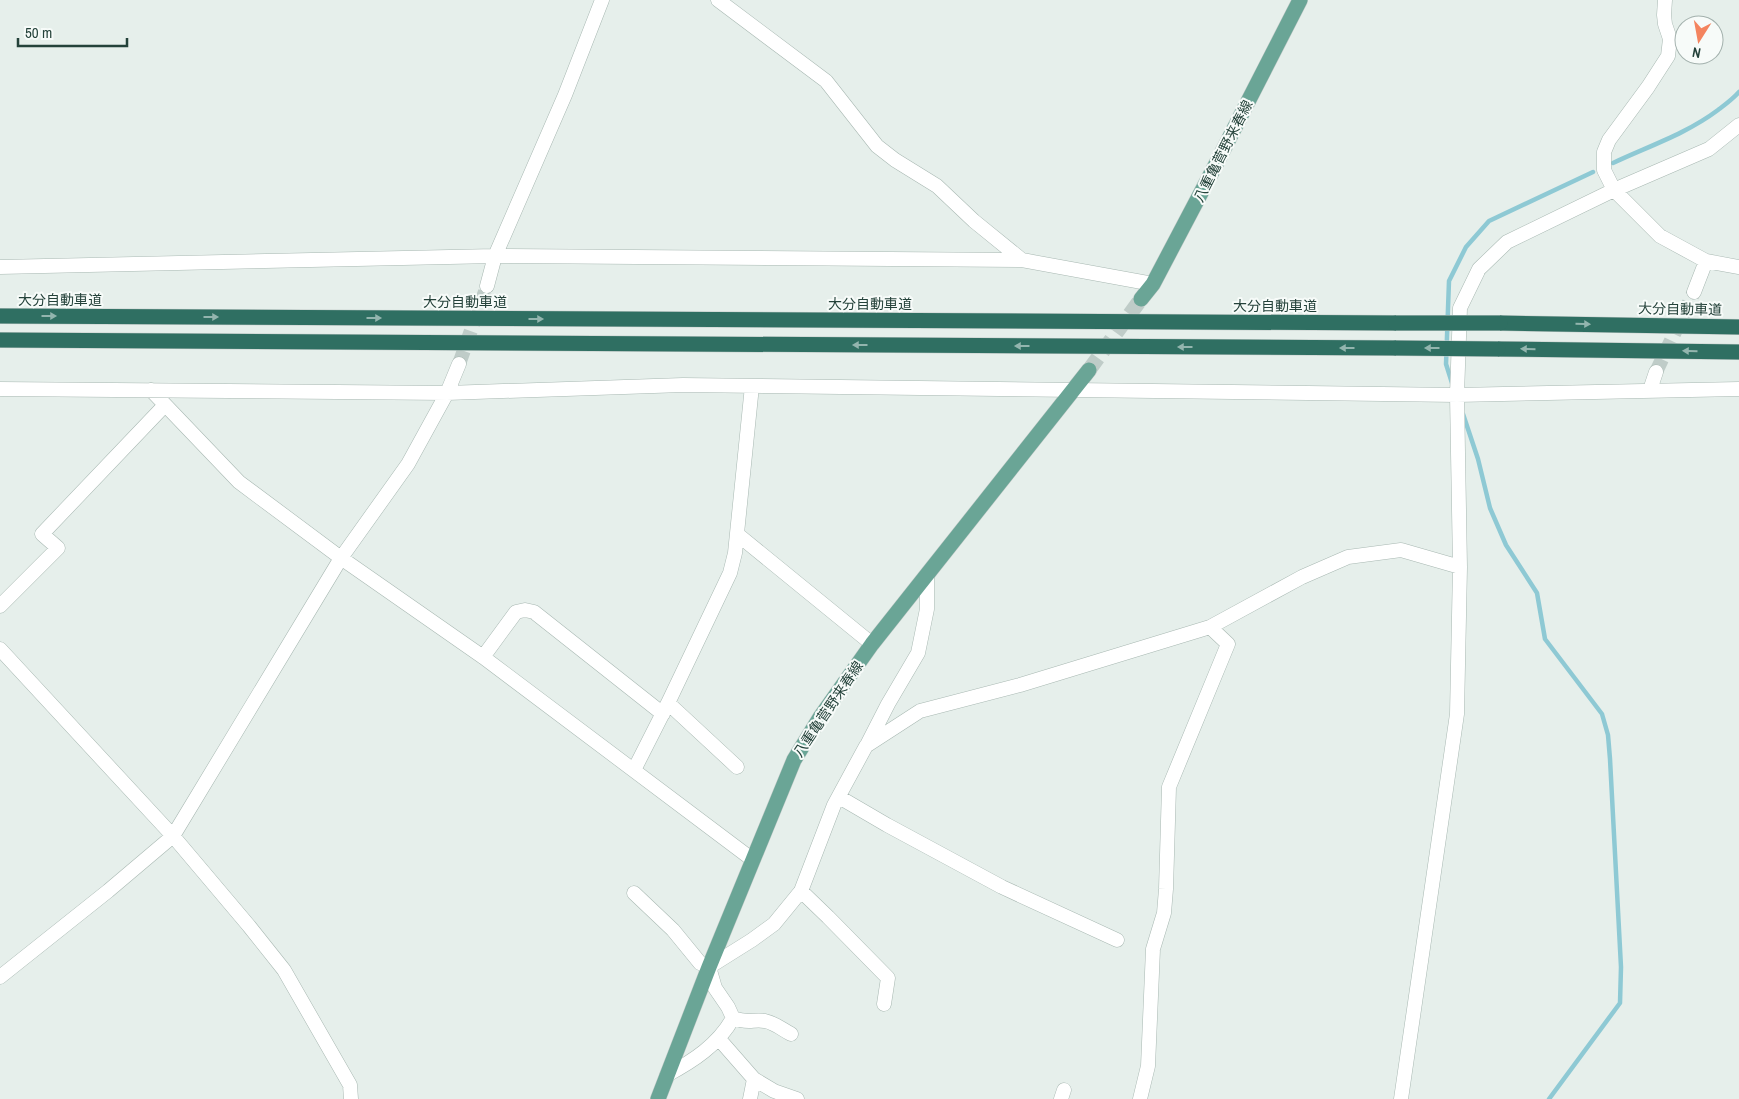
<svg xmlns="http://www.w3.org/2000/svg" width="1739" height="1099" font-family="'Archivo Narrow','Noto Sans JP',sans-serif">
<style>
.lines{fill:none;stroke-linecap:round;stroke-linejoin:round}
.stream{stroke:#8ec9d4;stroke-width:4.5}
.minor-tunnel{stroke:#bfccc8;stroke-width:14;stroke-dasharray:14 7;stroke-linecap:butt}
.major-tunnel{stroke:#bfccc8;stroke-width:15;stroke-dasharray:15 8;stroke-linecap:butt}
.minor-casing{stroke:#a8b8b2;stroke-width:15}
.major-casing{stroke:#c2cac8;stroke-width:16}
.highway-casing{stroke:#c2cac8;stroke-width:16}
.minor{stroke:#fff;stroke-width:14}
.major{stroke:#6aa596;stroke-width:15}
.highway{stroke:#2f6f62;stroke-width:15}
.highway-bridge-casing{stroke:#c2cac8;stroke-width:16;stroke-linecap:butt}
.highway-bridge{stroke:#2f6f62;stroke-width:15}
.oneway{fill:#93b5ae}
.labels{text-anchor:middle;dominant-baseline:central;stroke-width:4;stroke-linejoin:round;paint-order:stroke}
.street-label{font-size:14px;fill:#24423a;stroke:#f7fbf9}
</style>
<rect width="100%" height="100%" fill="#e6efeb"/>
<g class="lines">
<path class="stream" d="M 1613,163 C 1649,146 1686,134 1718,110 C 1726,104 1733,99 1739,92
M 1452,383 L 1446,364 L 1449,281 L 1466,247 L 1489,221 L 1593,172
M 1463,414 L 1478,459 L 1490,508 L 1506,545 L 1537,593 L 1545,639 L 1602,714 L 1608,735 L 1610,759 L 1621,967 L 1620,1003 L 1549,1099"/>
<path class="minor-tunnel" d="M 459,364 L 487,286
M 1656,372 L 1694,292"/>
<path class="major-tunnel" d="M 1089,370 L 1141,299"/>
<defs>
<path id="minor" d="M 718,0 L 826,81 L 877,146 L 895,160 L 937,186 L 974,221 L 1022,260
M 1665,0 L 1664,15 L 1665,24 L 1670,39 L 1668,56 L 1648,87 L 1609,140 L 1604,152 L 1604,170 L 1614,190 L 1660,236 L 1706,261 L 1739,267
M 0,267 L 495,256 L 1022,260 L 1153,284
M 487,286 L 495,256 L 565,95 L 602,0
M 1694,292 L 1706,261
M 0,389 L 447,393 L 683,385 L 1457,395 L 1739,389
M 151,390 L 239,482 L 341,558 L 483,657 L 753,860
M 1650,390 L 1656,372
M 737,534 L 872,644
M 0,606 L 58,548 L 42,534 L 165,405
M 0,649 L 173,836 L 249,926 L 284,970 L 350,1085 L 351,1099
M 483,657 L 516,612 L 525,610 L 534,612 L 663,714
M 668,703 L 737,767
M 867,745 L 888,704 L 918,653 L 927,609 L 927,575
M 634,770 L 668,703 L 730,573 L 735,553 L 752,386
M 839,797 L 887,825 L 1002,887 L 1117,940
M 801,891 L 828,917 L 888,978 L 884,1004
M 634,893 L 673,930 L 700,963 L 709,967 L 715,988 L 728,1007 L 733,1018 C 748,1024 753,1019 765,1021 C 775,1023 783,1030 791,1034
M 709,967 L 752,940 L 774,924 L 801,891 L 834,805 L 866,746 L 920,711 L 1020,685 L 1210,627 L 1302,577 L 1348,557 L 1401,550 L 1460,567
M 0,977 L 108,891 L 173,836 L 341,558 L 408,464 L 447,393 L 459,364
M 719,1039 L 754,1079 L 774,1091 L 797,1099
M 667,1075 C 693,1061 718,1045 733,1018
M 750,1099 L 754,1079
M 1061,1099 L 1064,1090
M 1140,1099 L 1148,1066 L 1153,949 L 1164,913 L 1166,889 L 1169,787 L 1228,644 L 1210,627
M 1401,1099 L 1457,714 L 1460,567 L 1457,395 L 1460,308 L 1479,269 L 1507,242 L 1614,190 L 1709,149 L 1739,125"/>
<path id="major" d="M 1141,299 L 1153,284 L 1214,168 L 1300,0
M 658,1099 L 709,967 L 794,760 L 821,716 L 872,644 L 1089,370"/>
<path id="highway" d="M 0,316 L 1396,323
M 1500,323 L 1739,327
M 0,340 L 1396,348
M 1498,349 L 1739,352"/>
</defs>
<use href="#minor" class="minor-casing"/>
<use href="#major" class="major-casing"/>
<use href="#highway" class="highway-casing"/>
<use href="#minor" class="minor"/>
<use href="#major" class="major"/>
<use href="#highway" class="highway"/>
<defs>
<path id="highway-bridge" d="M 1396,323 L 1500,323
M 1396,348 L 1498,349"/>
</defs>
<use href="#highway-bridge" class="highway-bridge-casing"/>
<use href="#highway-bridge" class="highway-bridge"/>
</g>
<defs><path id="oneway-solid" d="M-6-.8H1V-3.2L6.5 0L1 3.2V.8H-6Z" transform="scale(1.25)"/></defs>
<g class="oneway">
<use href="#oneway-solid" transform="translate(49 316)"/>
<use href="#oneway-solid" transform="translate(211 317)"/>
<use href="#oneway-solid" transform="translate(374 318)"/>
<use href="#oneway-solid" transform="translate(536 319)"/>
<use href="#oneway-solid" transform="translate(1583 324) rotate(1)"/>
<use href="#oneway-solid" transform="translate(860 345) rotate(-180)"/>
<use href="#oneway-solid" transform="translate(1022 346) rotate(-180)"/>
<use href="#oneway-solid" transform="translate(1185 347) rotate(-180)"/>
<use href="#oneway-solid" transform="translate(1347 348) rotate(-180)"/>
<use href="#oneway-solid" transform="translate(1432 348) rotate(-180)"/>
<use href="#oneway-solid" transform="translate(1528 349) rotate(-179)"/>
<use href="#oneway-solid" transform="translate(1690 351) rotate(-179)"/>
</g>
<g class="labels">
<g class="street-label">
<text transform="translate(1223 151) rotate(-63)">八重亀菅野来春線</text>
<text x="60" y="300">大分自動車道</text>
<text x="465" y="302">大分自動車道</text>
<text x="870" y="304">大分自動車道</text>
<text x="1275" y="306">大分自動車道</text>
<text transform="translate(1680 309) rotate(1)">大分自動車道</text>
<text transform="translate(828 709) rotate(-56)">八重亀菅野来春線</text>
</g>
</g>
<g transform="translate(1699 40) rotate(191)"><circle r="24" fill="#f7fbf9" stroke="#a3b1ad"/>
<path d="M0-4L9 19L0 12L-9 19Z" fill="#f4845f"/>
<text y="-8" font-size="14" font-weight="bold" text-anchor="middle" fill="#24423a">N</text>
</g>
<path d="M18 38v8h109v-8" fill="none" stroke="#24423a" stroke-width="2.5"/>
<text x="25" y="38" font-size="15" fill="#24423a" stroke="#f7fbf9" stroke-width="4" paint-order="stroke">50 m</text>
</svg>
